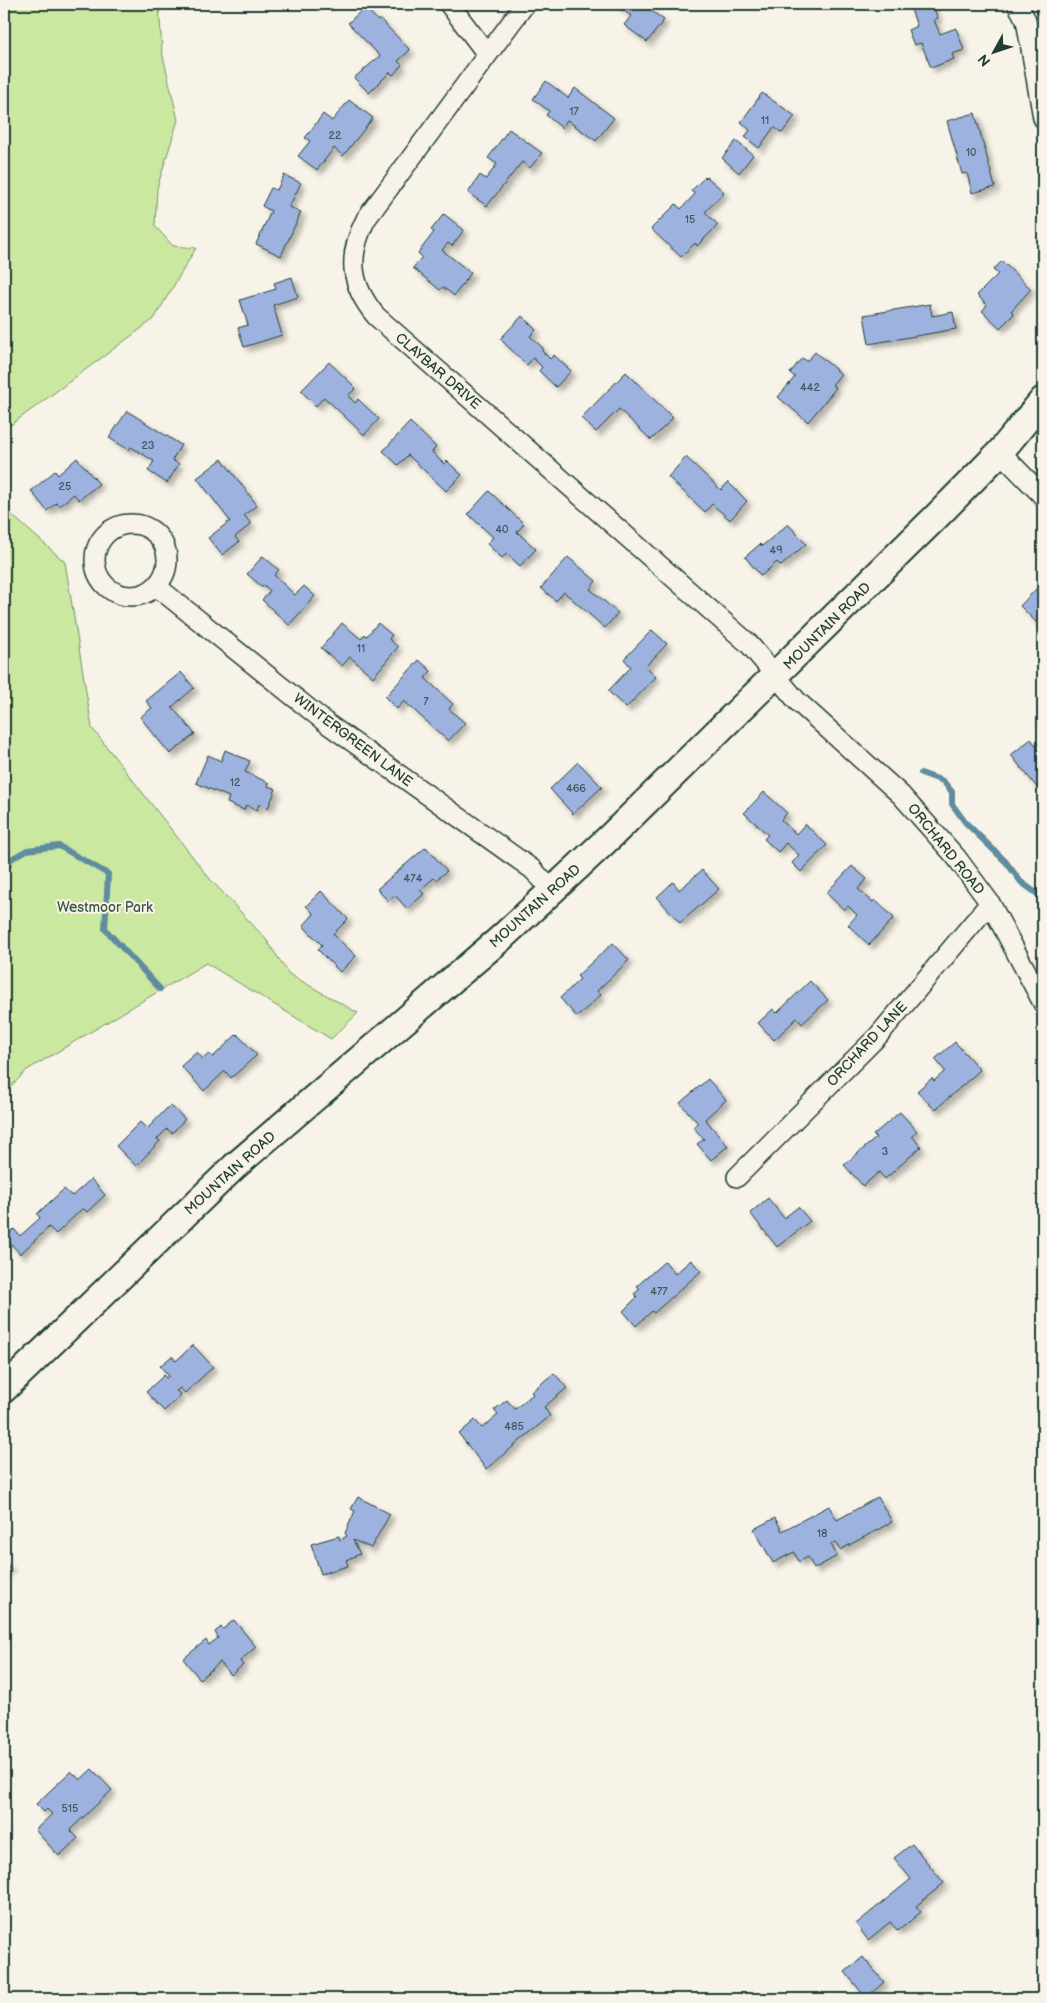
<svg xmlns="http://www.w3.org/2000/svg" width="1047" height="2003" font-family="'Balsamiq Sans',sans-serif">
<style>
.green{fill:#cae8a0;stroke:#74926a}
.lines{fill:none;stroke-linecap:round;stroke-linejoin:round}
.stream{stroke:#5e8c9f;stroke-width:6}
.building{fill:#9eb2e0;stroke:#1f3d34;filter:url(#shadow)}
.minor-casing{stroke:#1f3d34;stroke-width:22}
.secondary-casing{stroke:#1f3d34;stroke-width:30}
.minor{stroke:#f7f3e8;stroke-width:19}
.secondary{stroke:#f7f3e8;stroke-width:26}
.labels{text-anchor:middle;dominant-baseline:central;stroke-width:4;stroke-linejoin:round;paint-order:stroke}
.number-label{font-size:11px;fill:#3f5a5f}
.street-label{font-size:14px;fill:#1f3d34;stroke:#f7f3e8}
.park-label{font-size:14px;fill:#395744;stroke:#f7f3e8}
</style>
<defs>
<filter id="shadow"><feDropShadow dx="4.5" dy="4.5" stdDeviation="2.5" flood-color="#0004"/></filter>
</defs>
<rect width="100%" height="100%" fill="#f7f3e8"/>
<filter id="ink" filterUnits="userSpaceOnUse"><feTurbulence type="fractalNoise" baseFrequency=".02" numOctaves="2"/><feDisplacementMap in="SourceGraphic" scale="10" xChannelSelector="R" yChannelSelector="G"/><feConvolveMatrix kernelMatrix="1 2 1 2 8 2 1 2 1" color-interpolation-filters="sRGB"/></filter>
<g filter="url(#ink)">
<path class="green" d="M 4,4 L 159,4 L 162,52 L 178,120 L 157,188 L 155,226 L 173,246 L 196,248 L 154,319 L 4,430 Z
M 4,508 L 65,562 L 92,728 L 210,879 L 265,938 L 289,974 L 358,1013 L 331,1039 L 206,963 L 27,1070 L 4,1094 Z"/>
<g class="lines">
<path class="stream" d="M 921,773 L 943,781 L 952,792 L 952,804 L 965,822 L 1006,862 L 1021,882 L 1043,898
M 4,874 L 11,859 L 27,850 L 59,846 L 108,874 L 105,929 L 160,989"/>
</g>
<path class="building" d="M 615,4 L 642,4 L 664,20 L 647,42 L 624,25 L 631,16 Z
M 909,4 L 932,4 L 938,18 L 934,20 L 940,34 L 956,28 L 964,50 L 952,54 L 954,59 L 931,68 L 921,43 L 914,45 L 908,30 L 917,26 Z
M 365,7 L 378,21 L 380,19 L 410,50 L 398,61 L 402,65 L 393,75 L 390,72 L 369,93 L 354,78 L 380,56 L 348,23 Z
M 546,81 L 568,98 L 575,88 L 614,118 L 596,141 L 567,120 L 562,128 L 546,115 L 549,111 L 533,99 Z
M 762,93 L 795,116 L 782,133 L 774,127 L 759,148 L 745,137 L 750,130 L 741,122 Z
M 349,100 L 373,118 L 343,156 L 334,148 L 317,170 L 298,156 L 310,141 L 305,138 L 323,114 L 332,121 Z
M 975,113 L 995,187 L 972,193 L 967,173 L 962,174 L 947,121 Z
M 509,129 L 542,153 L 530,168 L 522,162 L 487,206 L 468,193 L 480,175 L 486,179 L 497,164 L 488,158 Z
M 736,141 L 753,155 L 739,173 L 722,158 Z
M 284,175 L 301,183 L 289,207 L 301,212 L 281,256 L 256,244 L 271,211 L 262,206 L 271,188 L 277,190 Z
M 706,176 L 724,192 L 705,212 L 718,225 L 697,246 L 695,243 L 681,257 L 651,229 L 676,204 L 681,209 L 695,194 L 691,191 Z
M 444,214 L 464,230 L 452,246 L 448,243 L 442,250 L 471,273 L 454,296 L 443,287 L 440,290 L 413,268 L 422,257 L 418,253 L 434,232 L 431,230 Z
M 1002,261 L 1031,289 L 1011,311 L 1014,314 L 1000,328 L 982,311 L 987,305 L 977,295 L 998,274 L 993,270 Z
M 292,277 L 298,297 L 273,305 L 282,335 L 244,347 L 238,328 L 248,325 L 240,300 L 276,289 L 274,283 Z
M 930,304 L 932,316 L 953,312 L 956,329 L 869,344 L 864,315 Z
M 522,316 L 536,330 L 530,336 L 543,348 L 542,351 L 550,359 L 554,355 L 571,371 L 556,387 L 539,371 L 542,367 L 533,358 L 527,365 L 500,339 Z
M 815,352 L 841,374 L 832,385 L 836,388 L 808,422 L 778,397 L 795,377 L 790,373 L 802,358 L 807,361 Z
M 329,362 L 356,388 L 348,396 L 355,403 L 358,399 L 379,419 L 364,435 L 324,397 L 316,406 L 301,391 Z
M 626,372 L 673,418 L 651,440 L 619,409 L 596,432 L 581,418 Z
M 127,411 L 181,445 L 172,460 L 179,464 L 167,483 L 148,471 L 154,461 L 131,447 L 129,450 L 109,438 Z
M 410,422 L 436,447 L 432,452 L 444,464 L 447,461 L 462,475 L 446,491 L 408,455 L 398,465 L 383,451 Z
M 686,457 L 721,490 L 728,482 L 747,501 L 730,520 L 712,504 L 705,512 L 668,477 Z
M 77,458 L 99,484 L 79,500 L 74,494 L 59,506 L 56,503 L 47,511 L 31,491 L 55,471 L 58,475 Z
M 222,459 L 257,505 L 244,515 L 251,524 L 235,537 L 239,542 L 222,555 L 208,538 L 230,521 L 197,478 Z
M 489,491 L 524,524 L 517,532 L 536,549 L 520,566 L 507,554 L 502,558 L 487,544 L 493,537 L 468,514 Z
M 788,524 L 806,544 L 781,566 L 777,562 L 761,576 L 745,557 L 760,544 L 762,546 Z
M 263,556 L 279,570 L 274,575 L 295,595 L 304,586 L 315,596 L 289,625 L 262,600 L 270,591 L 265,586 L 261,586 L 247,574 Z
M 568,557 L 596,581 L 590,589 L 618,613 L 605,628 L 564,592 L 556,601 L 541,588 Z
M 1038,587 L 1043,592 L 1043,629 L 1020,606 Z
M 342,623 L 361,639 L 365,634 L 367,636 L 378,623 L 392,635 L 389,639 L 398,647 L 373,677 L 350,657 L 342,666 L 321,648 Z
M 652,630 L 667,644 L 646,666 L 656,677 L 626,708 L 608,691 L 631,667 L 624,659 Z
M 419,660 L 431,671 L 425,678 L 453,704 L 449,709 L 465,723 L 448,741 L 404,701 L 397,709 L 385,697 Z
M 181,672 L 194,688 L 172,707 L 195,734 L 170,754 L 140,717 L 152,708 L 146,701 Z
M 1031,739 L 1043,755 L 1043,795 L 1011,755 Z
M 225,750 L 250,761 L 245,772 L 269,783 L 268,786 L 276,789 L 268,808 L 259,804 L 257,810 L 246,805 L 244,810 L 227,803 L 229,797 L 196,783 L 208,755 L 221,761 Z
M 578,762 L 602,787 L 573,814 L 550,789 Z
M 764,792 L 787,813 L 781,820 L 796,834 L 805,824 L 827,845 L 801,872 L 792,863 L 799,855 L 786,843 L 778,852 L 764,839 L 768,835 L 744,813 Z
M 426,847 L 447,871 L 436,880 L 434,878 L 420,890 L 424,894 L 407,909 L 395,895 L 388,901 L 377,889 Z
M 852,866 L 867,879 L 858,889 L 873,902 L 875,900 L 894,918 L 869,945 L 848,925 L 857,915 L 848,906 L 844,910 L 826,893 Z
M 702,870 L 719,889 L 680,923 L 657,897 L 673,882 L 679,890 Z
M 321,891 L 348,919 L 333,934 L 356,956 L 340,972 L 318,950 L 322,945 L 303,926 L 314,914 L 306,906 Z
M 613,943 L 629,960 L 597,991 L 601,995 L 577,1017 L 560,998 L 580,979 L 577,976 Z
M 810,981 L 828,1000 L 802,1024 L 797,1018 L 774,1040 L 758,1023 L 773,1009 L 777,1013 Z
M 237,1034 L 257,1055 L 231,1078 L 225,1071 L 204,1091 L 181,1066 L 197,1052 L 203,1059 L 209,1054 L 213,1057 Z
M 955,1042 L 980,1070 L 935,1110 L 917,1091 L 932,1078 L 934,1081 L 945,1071 L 935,1059 Z
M 708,1079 L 726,1100 L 705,1119 L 728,1146 L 711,1160 L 697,1144 L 704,1139 L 693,1127 L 698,1123 L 680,1103 Z
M 170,1105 L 185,1119 L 172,1133 L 167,1129 L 157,1139 L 160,1141 L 136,1166 L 116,1146 L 140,1122 L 147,1129 Z
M 900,1112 L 917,1131 L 912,1136 L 921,1147 L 885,1179 L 879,1172 L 863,1186 L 844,1165 L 876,1138 L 873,1135 Z
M 91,1179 L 105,1195 L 87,1212 L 83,1208 L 56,1234 L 49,1227 L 20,1254 L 5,1237 L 14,1229 L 20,1236 L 40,1218 L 37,1214 L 64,1189 L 72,1196 Z
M 768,1198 L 784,1218 L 798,1207 L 810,1221 L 777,1247 L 750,1213 Z
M 691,1260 L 701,1271 L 654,1313 L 652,1311 L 636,1326 L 623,1311 L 637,1297 L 634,1294 L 640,1289 L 637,1286 L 665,1261 L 675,1274 Z
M 193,1345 L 213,1367 L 185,1393 L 180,1388 L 176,1391 L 181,1395 L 164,1411 L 146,1392 L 164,1375 L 166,1378 L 169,1376 L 160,1366 L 172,1356 L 176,1361 Z
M 554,1373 L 567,1388 L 544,1407 L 550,1416 L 486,1469 L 459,1434 L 475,1420 L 482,1428 L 498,1415 L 494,1410 L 507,1400 L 515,1409 L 533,1394 L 531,1392 Z
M 358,1497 L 390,1514 L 371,1548 L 353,1540 L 360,1554 L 346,1560 L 348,1566 L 321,1574 L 311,1544 L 339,1536 L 340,1540 L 347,1536 L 345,1533 L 355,1511 L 351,1509 Z
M 878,1497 L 892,1522 L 840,1550 L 835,1542 L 831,1544 L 837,1556 L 814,1569 L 808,1557 L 799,1562 L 794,1552 L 773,1563 L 754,1529 L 775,1518 L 782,1531 L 829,1506 L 837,1520 Z
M 4,1560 L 10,1568 L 4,1572 Z
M 234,1620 L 256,1647 L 240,1661 L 243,1665 L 231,1675 L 220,1662 L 200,1679 L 183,1659 L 206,1640 L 209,1645 L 218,1638 L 215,1632 L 221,1627 L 223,1629 Z
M 92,1769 L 112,1790 L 70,1830 L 78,1838 L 59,1856 L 35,1830 L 52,1814 L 47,1809 L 44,1812 L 36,1804 L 71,1771 L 80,1780 Z
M 912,1844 L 944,1883 L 916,1906 L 921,1912 L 898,1931 L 890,1922 L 868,1940 L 856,1924 L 911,1879 L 894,1858 Z
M 863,1957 L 884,1982 L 866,1998 L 845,1972 Z"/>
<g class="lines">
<defs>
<path id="minor" d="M 449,4 L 487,54
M 525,4 L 366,219 C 347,256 350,285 376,316 L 749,644 L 797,701 L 901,795 L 956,857 L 990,903 L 1043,1003
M 1017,4 L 1026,20 L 1043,118
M 1000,452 L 1043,496
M95 560a36 36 0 1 1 72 0a36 36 0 1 1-72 0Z
M 156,586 L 329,725 L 532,869 L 553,891
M 737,1177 L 878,1036 L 990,903"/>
<path id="secondary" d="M 4,1389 L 235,1166 L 500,939 L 612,835 L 935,518 L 1000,452 L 1043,400"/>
</defs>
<use href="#minor" class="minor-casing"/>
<use href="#secondary" class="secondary-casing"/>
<use href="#minor" class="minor"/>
<use href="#secondary" class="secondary"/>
</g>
</g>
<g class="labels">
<g class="number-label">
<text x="574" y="111">17</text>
<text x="765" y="120">11</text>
<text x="335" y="135">22</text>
<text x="971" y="152">10</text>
<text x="690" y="219">15</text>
<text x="810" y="387">442</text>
<text x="148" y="445">23</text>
<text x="65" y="486">25</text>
<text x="502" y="529">40</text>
<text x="776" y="550">49</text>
<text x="361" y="648">11</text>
<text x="426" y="701">7</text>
<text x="235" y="782">12</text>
<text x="576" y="788">466</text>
<text x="413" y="878">474</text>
<text x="885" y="1151">3</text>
<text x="659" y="1291">477</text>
<text x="514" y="1426">485</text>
<text x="822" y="1533">18</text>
<text x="70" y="1808">515</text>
</g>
<g class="street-label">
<text transform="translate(438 371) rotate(41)">CLAYBAR DRIVE</text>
<text transform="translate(827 626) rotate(-45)">MOUNTAIN ROAD</text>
<text transform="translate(353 740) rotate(37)">WINTERGREEN LANE</text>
<text transform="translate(946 849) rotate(51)">ORCHARD ROAD</text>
<text transform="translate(535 906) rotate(-42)">MOUNTAIN ROAD</text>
<text transform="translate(867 1044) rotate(-47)">ORCHARD LANE</text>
<text transform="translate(230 1173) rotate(-42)">MOUNTAIN ROAD</text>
</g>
<g class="park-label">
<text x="105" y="907">Westmoor Park</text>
</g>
</g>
<rect width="1047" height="2003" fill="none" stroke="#f7f3e8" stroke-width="20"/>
<rect x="10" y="10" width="1027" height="1983" fill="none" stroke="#1f3d34" stroke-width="2" filter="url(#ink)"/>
<g transform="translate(994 52) rotate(230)" stroke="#f7f3e8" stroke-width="4" paint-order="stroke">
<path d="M0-4L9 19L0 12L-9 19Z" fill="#1f3d34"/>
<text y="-8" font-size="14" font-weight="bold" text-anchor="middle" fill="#1f3d34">N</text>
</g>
</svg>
